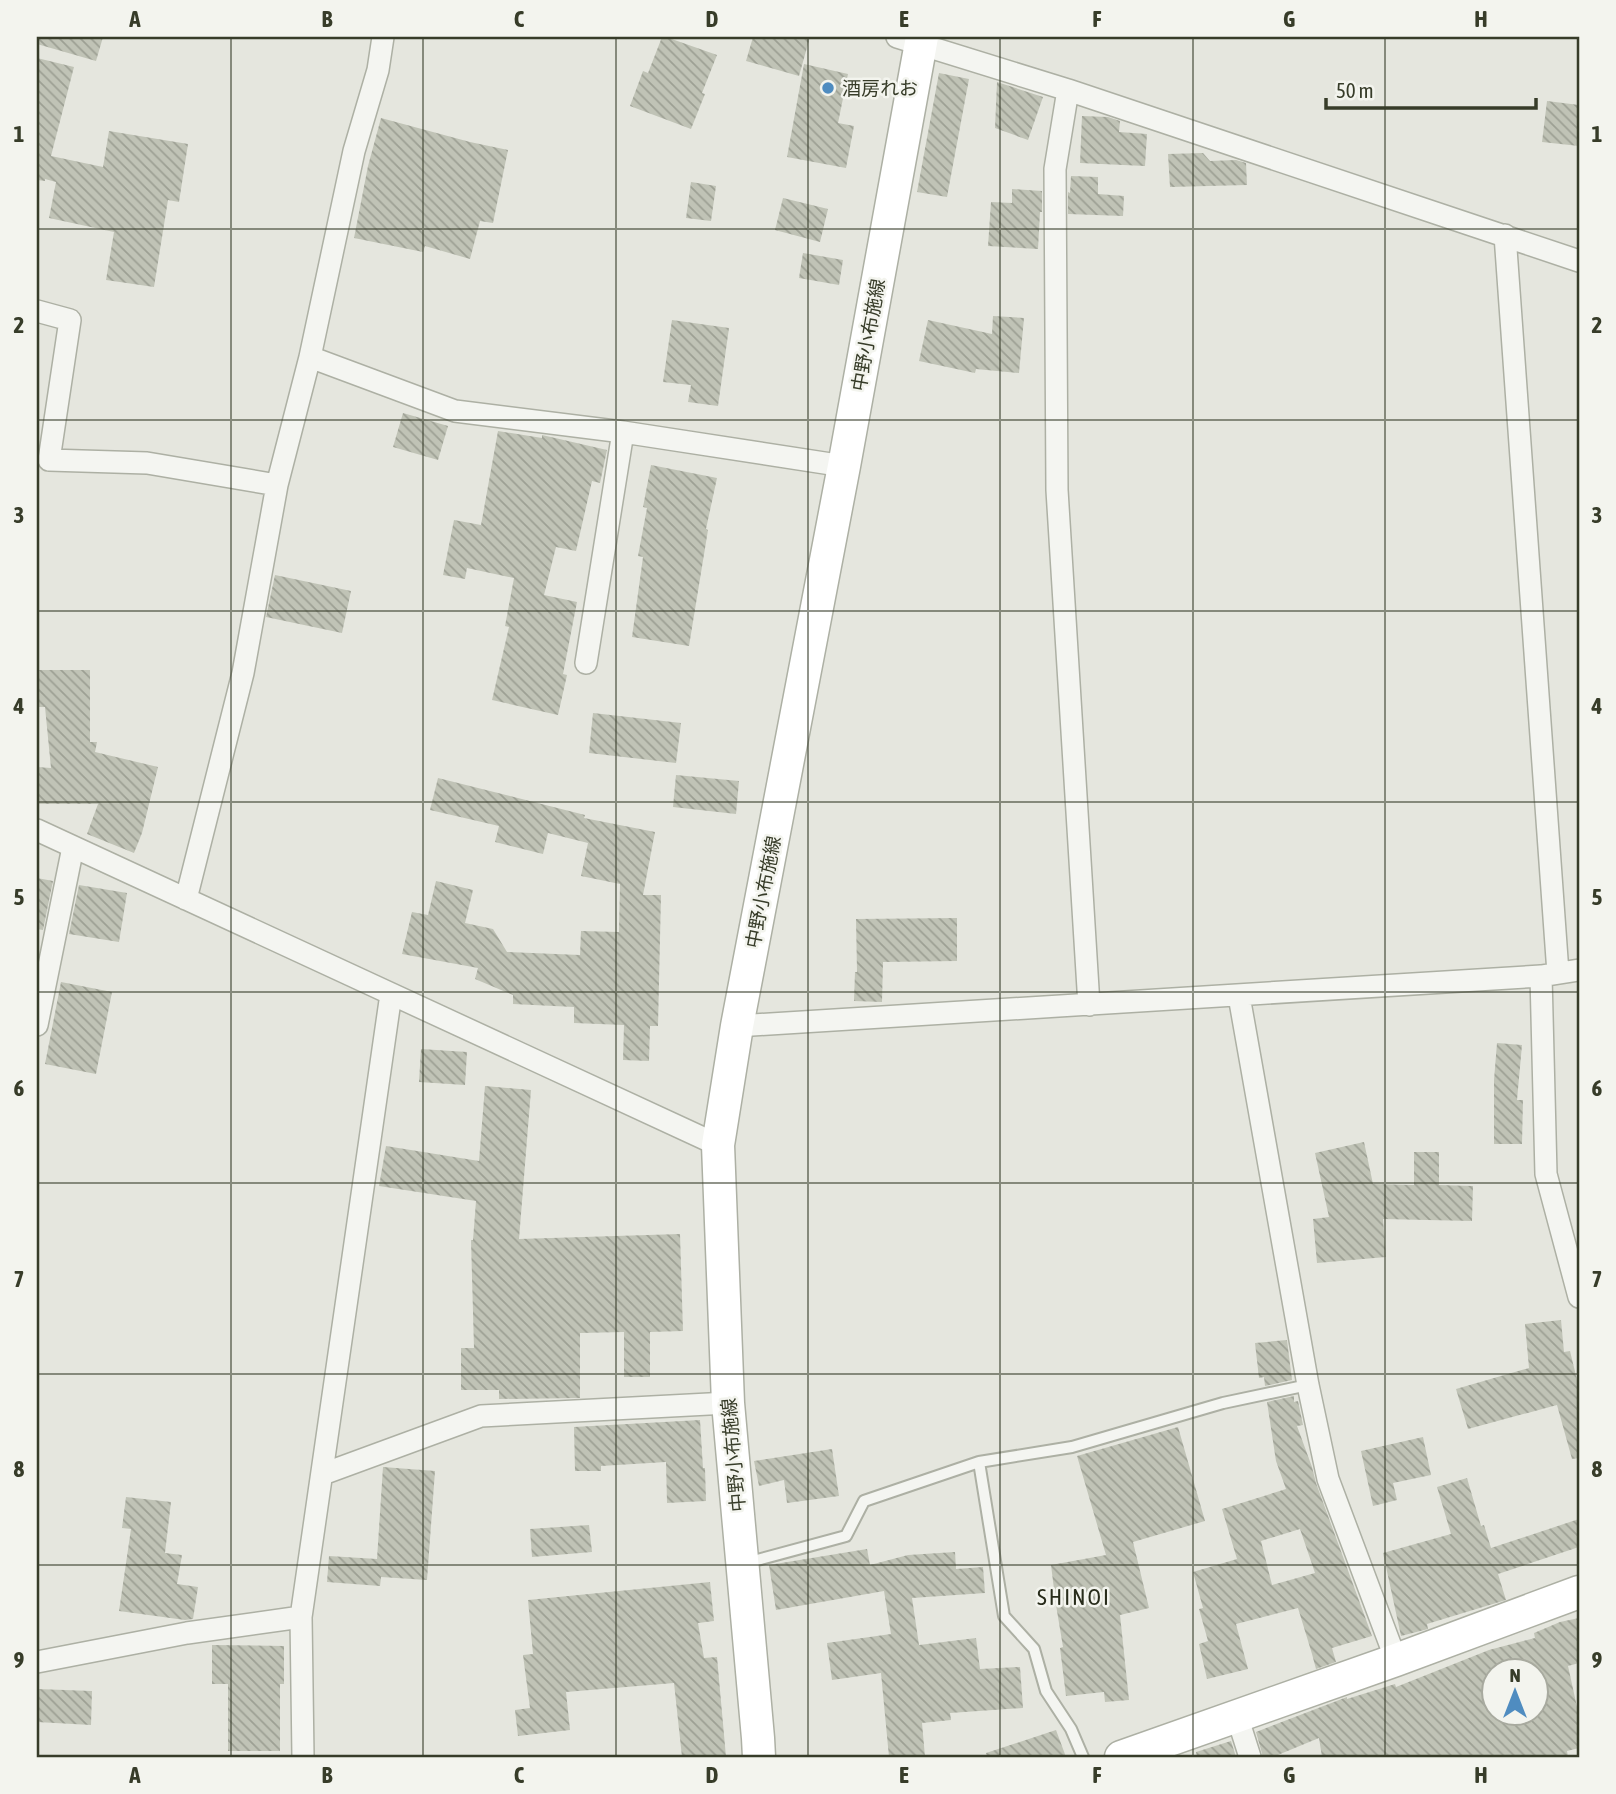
<svg xmlns="http://www.w3.org/2000/svg" width="1616" height="1794" font-family="'Asap Condensed','Noto Sans JP',sans-serif">
<style>
.building{fill:url(#building-back-hatch);fill-rule:evenodd}
.lines{fill:none;stroke-linecap:round;stroke-linejoin:round}
.lane-casing{stroke:#adb0a4;stroke-width:14}
.street-casing{stroke:#adb0a4;stroke-width:24}
.secondary-casing{stroke:#adb0a4;stroke-width:35}
.lane{stroke:#f4f5f1;stroke-width:10}
.street{stroke:#f4f5f1;stroke-width:21}
.secondary{stroke:#fff;stroke-width:32}
.grid{fill:none;stroke:#373c29;stroke-width:2;stroke-opacity:0.55}
.poi-dot{fill:#4f8cc0;stroke:#f3f4ee;stroke-width:2.5}
.labels{text-anchor:middle;dominant-baseline:central;stroke-width:5;stroke-linejoin:round;paint-order:stroke}
.poi-label{font-size:19px;fill:#373c29;stroke:#f3f4ee;text-anchor:start}
.street-label{font-size:19px;fill:#373c29;stroke:#f3f4ee}
.quarter-label{font-size:23px;letter-spacing:2px;fill:#282c1b;stroke:#f3f4ee}
.neatline{fill:none;stroke:#373c29;stroke-width:2.5}
.grid-label{font-size:23px;text-anchor:middle;font-weight:bold;fill:#373c29}
</style>
<defs>
<pattern id="building-back-hatch" width="6" height="6" patternUnits="userSpaceOnUse" patternTransform="scale(1.75)"><rect width="6" height="6" fill="#c0c3b6"/><path d="M-1 5l2 2M0 0l6 6M5-1l2 2" fill="none" stroke="#9da094"/></pattern>
</defs>
<rect width="100%" height="100%" fill="#e5e6de"/>
<path class="building" d="M 37,37 L 103,37 L 96,61 L 37,44 Z
M 662,37 L 666,37 L 717,55 L 702,93 L 705,94 L 691,129 L 630,106 L 643,71 L 648,73 Z
M 753,37 L 810,37 L 799,76 L 746,61 Z
M 37,58 L 74,67 L 51,156 L 103,167 L 109,131 L 188,144 L 179,202 L 168,200 L 154,287 L 106,280 L 114,232 L 49,218 L 56,182 L 45,179 L 45,181 L 37,180 Z
M 804,64 L 848,74 L 838,123 L 854,126 L 846,168 L 787,157 Z
M 939,73 L 969,79 L 947,197 L 917,192 Z
M 997,82 L 1043,97 L 1028,140 L 995,128 Z
M 1547,101 L 1579,105 L 1579,146 L 1542,142 Z
M 1082,116 L 1108,117 L 1120,121 L 1119,132 L 1147,134 L 1145,166 L 1080,163 Z
M 381,118 L 470,142 L 508,150 L 493,223 L 480,221 L 470,259 L 425,246 L 423,252 L 354,238 L 368,166 Z
M 1203,153 L 1210,161 L 1236,160 L 1246,163 L 1247,185 L 1170,187 L 1168,154 Z
M 1071,176 L 1098,177 L 1098,194 L 1124,196 L 1123,216 L 1068,214 L 1068,192 L 1070,193 Z
M 691,182 L 716,186 L 711,221 L 686,218 Z
M 1012,189 L 1042,191 L 1042,212 L 1040,212 L 1038,249 L 988,246 L 991,202 L 1012,203 Z
M 783,198 L 828,209 L 820,242 L 775,230 Z
M 803,253 L 843,260 L 839,285 L 799,278 Z
M 993,316 L 1024,318 L 1019,373 L 976,369 L 975,373 L 919,361 L 928,320 L 992,334 Z
M 672,320 L 729,328 L 718,406 L 688,402 L 691,385 L 663,382 Z
M 403,413 L 448,426 L 438,460 L 393,447 Z
M 498,431 L 542,438 L 542,435 L 607,450 L 600,483 L 592,481 L 576,551 L 556,547 L 544,595 L 577,602 L 563,674 L 567,675 L 558,715 L 492,700 L 509,627 L 505,626 L 514,578 L 467,568 L 465,579 L 443,575 L 454,520 L 481,525 Z
M 651,465 L 717,478 L 706,529 L 708,530 L 689,646 L 632,637 L 643,557 L 638,556 L 647,508 L 643,507 Z
M 275,575 L 351,591 L 342,633 L 266,617 Z
M 37,670 L 90,670 L 90,742 L 97,742 L 95,752 L 158,767 L 142,833 L 134,853 L 87,834 L 98,804 L 37,804 L 37,767 L 51,768 L 45,707 L 37,707 Z
M 593,713 L 681,723 L 676,763 L 589,753 Z
M 676,775 L 739,781 L 736,814 L 673,807 Z
M 438,778 L 585,815 L 584,818 L 655,832 L 643,895 L 661,895 L 658,1026 L 650,1026 L 649,1061 L 623,1060 L 624,1025 L 574,1023 L 574,1007 L 513,1004 L 513,995 L 475,979 L 478,968 L 402,954 L 412,912 L 428,915 L 436,881 L 473,890 L 465,923 L 493,929 L 507,952 L 580,955 L 581,931 L 619,932 L 620,884 L 581,876 L 588,843 L 548,833 L 543,854 L 495,842 L 499,826 L 430,810 Z
M 37,878 L 53,881 L 43,930 L 37,929 Z
M 79,885 L 127,893 L 119,942 L 69,934 Z
M 957,918 L 957,961 L 883,962 L 882,1002 L 854,1001 L 855,972 L 857,972 L 856,919 Z
M 61,982 L 112,992 L 96,1074 L 45,1064 Z
M 1497,1043 L 1522,1045 L 1517,1100 L 1523,1100 L 1522,1144 L 1494,1144 L 1494,1080 Z
M 421,1049 L 467,1052 L 465,1085 L 419,1082 Z
M 485,1086 L 531,1090 L 519,1239 L 680,1234 L 683,1331 L 650,1332 L 650,1377 L 624,1377 L 624,1332 L 580,1333 L 580,1398 L 499,1399 L 499,1390 L 461,1390 L 461,1348 L 474,1348 L 471,1240 L 473,1240 L 476,1201 L 379,1186 L 386,1146 L 479,1161 Z
M 1364,1142 L 1373,1184 L 1414,1185 L 1414,1152 L 1439,1152 L 1439,1185 L 1473,1186 L 1472,1221 L 1383,1219 L 1386,1257 L 1317,1263 L 1313,1219 L 1329,1217 L 1315,1153 Z
M 1561,1320 L 1564,1352 L 1570,1351 L 1579,1388 L 1579,1458 L 1572,1459 L 1557,1405 L 1468,1429 L 1456,1389 L 1529,1368 L 1525,1324 Z
M 1287,1340 L 1292,1380 L 1265,1386 L 1264,1377 L 1259,1378 L 1255,1343 Z
M 1294,1396 L 1294,1402 L 1298,1401 L 1303,1425 L 1297,1426 L 1312,1467 L 1316,1483 L 1372,1636 L 1312,1654 L 1298,1608 L 1236,1624 L 1248,1669 L 1207,1679 L 1199,1644 L 1208,1641 L 1199,1609 L 1203,1608 L 1193,1572 L 1237,1559 L 1222,1509 L 1286,1489 L 1276,1461 L 1267,1402 ZM 1300,1529 L 1315,1573 L 1272,1585 L 1261,1541 Z
M 700,1420 L 703,1468 L 705,1468 L 706,1501 L 667,1503 L 666,1462 L 601,1466 L 601,1471 L 575,1471 L 574,1427 Z
M 1178,1427 L 1205,1521 L 1133,1542 L 1149,1608 L 1120,1615 L 1129,1700 L 1105,1702 L 1104,1692 L 1066,1696 L 1060,1648 L 1063,1647 L 1056,1605 L 1051,1565 L 1106,1555 L 1077,1456 Z
M 1423,1437 L 1431,1475 L 1393,1483 L 1397,1500 L 1373,1506 L 1361,1451 Z
M 832,1449 L 839,1496 L 787,1503 L 784,1480 L 759,1486 L 754,1461 Z
M 383,1467 L 435,1471 L 427,1580 L 381,1577 L 380,1586 L 327,1582 L 329,1556 L 377,1559 Z
M 1467,1478 L 1481,1526 L 1484,1525 L 1491,1548 L 1579,1519 L 1579,1547 L 1498,1574 L 1506,1600 L 1427,1624 L 1428,1629 L 1401,1636 L 1383,1553 L 1451,1534 L 1437,1487 Z
M 126,1497 L 171,1502 L 165,1553 L 182,1555 L 177,1584 L 198,1587 L 193,1619 L 185,1620 L 119,1611 L 131,1529 L 122,1528 Z
M 589,1525 L 592,1552 L 532,1557 L 530,1529 Z
M 867,1549 L 870,1565 L 908,1555 L 955,1552 L 956,1569 L 983,1567 L 985,1593 L 912,1598 L 919,1645 L 976,1638 L 980,1669 L 1020,1667 L 1023,1708 L 950,1713 L 951,1720 L 922,1723 L 925,1757 L 889,1757 L 881,1673 L 832,1680 L 827,1643 L 891,1634 L 884,1591 L 776,1610 L 769,1565 Z
M 710,1582 L 714,1621 L 698,1623 L 704,1658 L 717,1657 L 726,1757 L 682,1757 L 674,1683 L 566,1692 L 570,1730 L 518,1736 L 515,1710 L 530,1708 L 523,1655 L 533,1654 L 528,1600 Z
M 1579,1618 L 1579,1663 L 1568,1666 L 1579,1716 L 1579,1748 L 1567,1751 L 1568,1757 L 1322,1757 L 1319,1738 L 1273,1757 L 1263,1757 L 1256,1732 L 1347,1697 L 1347,1699 L 1395,1684 L 1396,1687 L 1489,1650 L 1535,1638 L 1534,1633 L 1560,1622 ZM 1494,1671 L 1536,1671 L 1536,1713 L 1494,1713 Z
M 212,1645 L 284,1646 L 284,1684 L 280,1684 L 280,1751 L 228,1751 L 228,1684 L 212,1684 Z
M 1332,1648 L 1336,1662 L 1316,1669 L 1312,1654 Z
M 37,1689 L 92,1691 L 91,1725 L 37,1722 Z
M 1056,1730 L 1066,1757 L 987,1757 L 986,1753 Z
M 1231,1741 L 1236,1757 L 1197,1757 L 1196,1752 Z"/>
<g class="lines">
<defs>
<path id="lane" d="M 979,1462 L 1004,1616 L 1034,1649 L 1046,1691 L 1071,1729 L 1083,1757
M 746,1563 L 846,1536 L 864,1501 L 979,1462 L 1072,1447 L 1223,1403 L 1308,1385"/>
<path id="street" d="M 897,37 L 1068,90 L 1579,261
M 1068,90 L 1055,169 L 1057,490 L 1089,1005
M 1505,235 L 1558,973
M 37,311 L 70,320 L 49,460 L 147,463 L 277,485
M 310,357 L 455,411 L 623,432 L 844,466
M 586,663 L 623,432
M 37,830 L 718,1145
M 186,899 L 243,673 L 277,485 L 310,357 L 354,151 L 378,70 L 383,37
M 1541,976 L 1546,1174 L 1579,1297
M 1239,996 L 1308,1385 L 1328,1479 L 1396,1660
M 37,1025 L 73,847
M 737,1026 L 1541,976 L 1579,970
M 323,1474 L 481,1416 L 728,1403
M 37,1662 L 187,1633 L 301,1617
M 1237,1716 L 1250,1757
M 303,1757 L 301,1617 L 391,994"/>
<path id="secondary" d="M 759,1757 L 758,1738 L 728,1403 L 718,1145 L 737,1026 L 844,466 L 922,37
M 1121,1757 L 1396,1660 L 1579,1592"/>
</defs>
<use href="#lane" class="lane-casing"/>
<use href="#street" class="street-casing"/>
<use href="#secondary" class="secondary-casing"/>
<use href="#lane" class="lane"/>
<use href="#street" class="street"/>
<use href="#secondary" class="secondary"/>
</g>
<path class="grid" d="M 231,37 L 231,1757M 423,37 L 423,1757M 616,37 L 616,1757M 808,37 L 808,1757M 1000,37 L 1000,1757M 1193,37 L 1193,1757M 1385,37 L 1385,1757M 37,229 L 1579,229M 37,420 L 1579,420M 37,611 L 1579,611M 37,802 L 1579,802M 37,992 L 1579,992M 37,1183 L 1579,1183M 37,1374 L 1579,1374M 37,1565 L 1579,1565"/>
<circle class="poi-dot" cx="828" cy="88" r="7"/>
<g class="labels">
<g class="poi-label">
<text x="842" y="88">酒房れお</text>
</g>
<g class="street-label">
<text transform="translate(868 335) rotate(-80)">中野小布施線</text>
<text transform="translate(763 892) rotate(-79)">中野小布施線</text>
<text transform="translate(733 1455) rotate(-95)">中野小布施線</text>
</g>
<g class="quarter-label">
<text x="1074" y="1597">SHINOI</text>
</g>
</g>
<rect width="1616" height="1794" fill="none" stroke="#f3f4ee" stroke-width="77"/>
<g transform="translate(1515 1692)"><circle r="33" fill="#f3f4ee" stroke="#a8aa9f" stroke-width="2"/>
<path d="M0-5L12 26L0 18L-12 26Z" fill="#4f8cc0"/>
<text y="-10" font-size="19" font-weight="bold" text-anchor="middle" fill="#373c29">N</text>
</g>
<path d="M1326 98v10h210v-10" fill="none" stroke="#373c29" stroke-width="3.5"/>
<text x="1336" y="98" font-size="21" fill="#373c29" stroke="#f3f4ee" stroke-width="5" paint-order="stroke">50 m</text>
<rect x="38" y="38" width="1540" height="1718" class="neatline"/>
<g class="grid-label">
<text x="135" y="27">A</text>
<text x="327" y="27">B</text>
<text x="519" y="27">C</text>
<text x="712" y="27">D</text>
<text x="904" y="27">E</text>
<text x="1097" y="27">F</text>
<text x="1289" y="27">G</text>
<text x="1481" y="27">H</text>
<text x="19" y="142">1</text>
<text x="1597" y="142">1</text>
<text x="19" y="333">2</text>
<text x="1597" y="333">2</text>
<text x="19" y="523">3</text>
<text x="1597" y="523">3</text>
<text x="19" y="714">4</text>
<text x="1597" y="714">4</text>
<text x="19" y="905">5</text>
<text x="1597" y="905">5</text>
<text x="19" y="1096">6</text>
<text x="1597" y="1096">6</text>
<text x="19" y="1287">7</text>
<text x="1597" y="1287">7</text>
<text x="19" y="1477">8</text>
<text x="1597" y="1477">8</text>
<text x="19" y="1668">9</text>
<text x="1597" y="1668">9</text>
<text x="135" y="1783">A</text>
<text x="327" y="1783">B</text>
<text x="519" y="1783">C</text>
<text x="712" y="1783">D</text>
<text x="904" y="1783">E</text>
<text x="1097" y="1783">F</text>
<text x="1289" y="1783">G</text>
<text x="1481" y="1783">H</text>
</g>
</svg>
